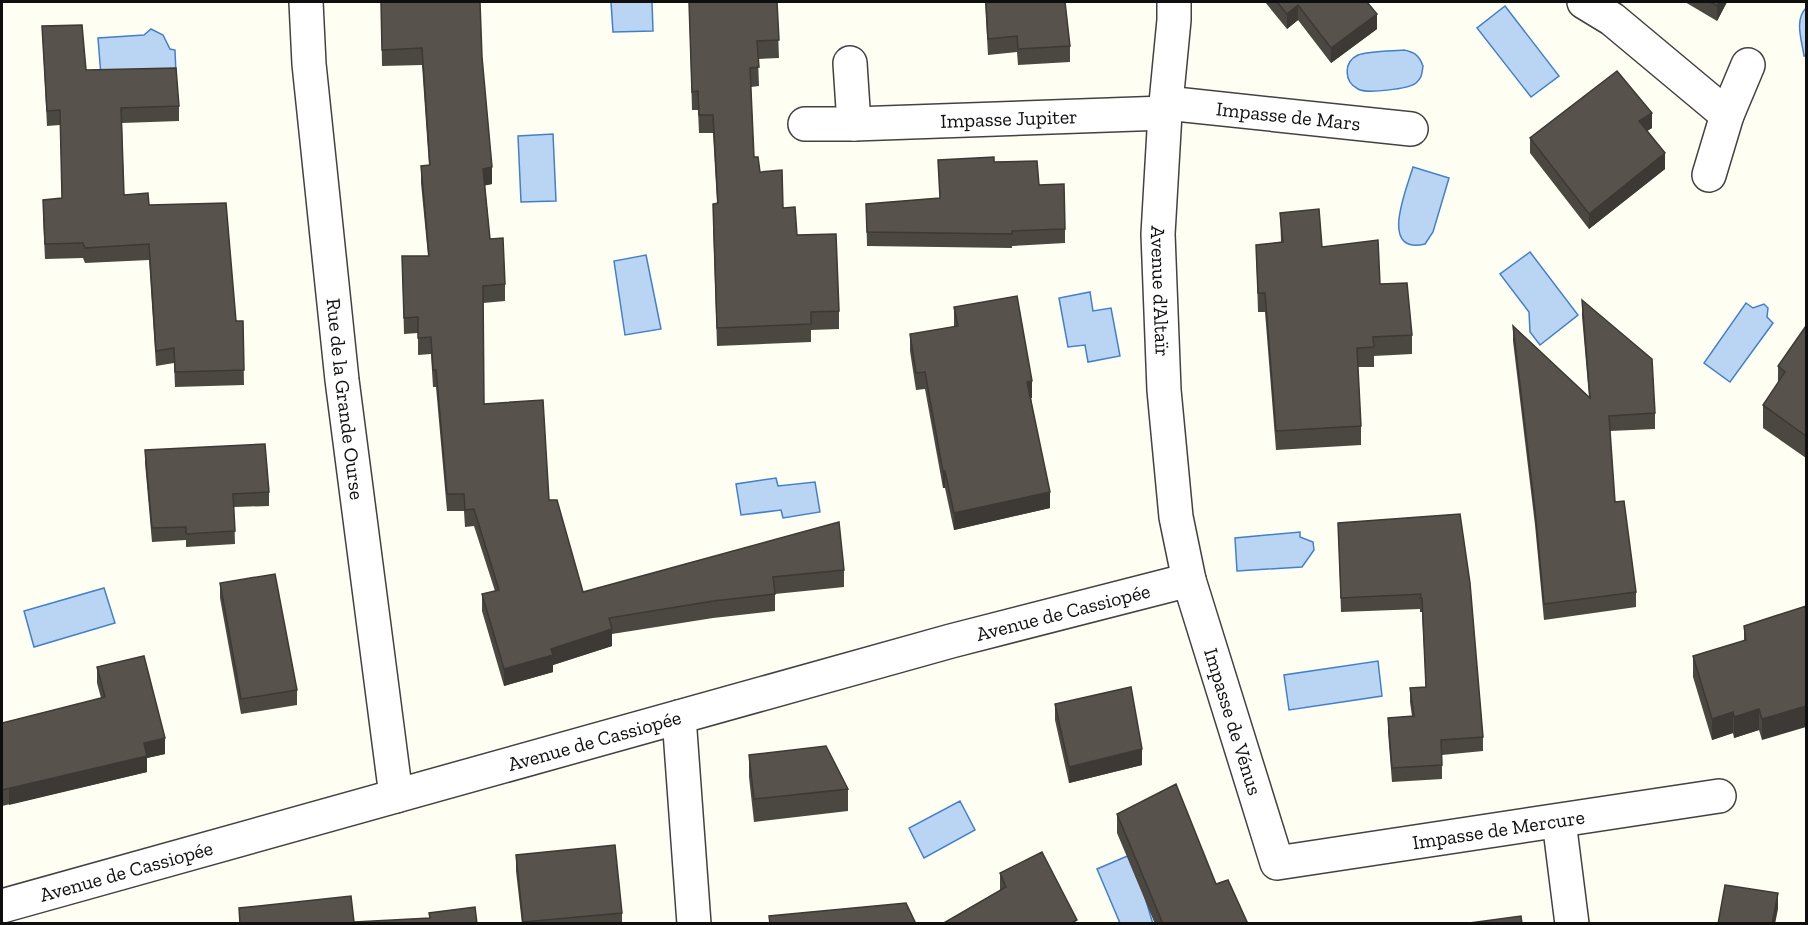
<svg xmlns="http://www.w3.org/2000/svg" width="1808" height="925" font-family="'Zilla Slab',serif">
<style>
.water{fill:#b9d5f3;stroke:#4380c7;stroke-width:1.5}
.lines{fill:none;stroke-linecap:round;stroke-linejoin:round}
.minor-casing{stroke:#424242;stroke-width:36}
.minor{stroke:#fff;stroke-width:33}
.wall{fill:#4b4741}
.shaded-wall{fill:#3d3935}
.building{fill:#57524c;stroke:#3d3935;stroke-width:1.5}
.labels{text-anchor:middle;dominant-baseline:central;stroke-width:6;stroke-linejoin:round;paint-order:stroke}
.street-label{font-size:20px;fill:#0f0f0f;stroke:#fff}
</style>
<rect width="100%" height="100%" fill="#fefef2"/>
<path class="water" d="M 611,2 L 652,2 L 653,31 L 613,32 Z
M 1505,6 L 1559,76 L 1531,97 L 1477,28 Z
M 1806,8 L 1806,56 L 1804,56 C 1802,41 1794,20 1806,8 Z
M 151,29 L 163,35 L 170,49 L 175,50 L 176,74 L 101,76 L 98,38 L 144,35 Z
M 1404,50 C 1414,52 1419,55 1423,66 C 1422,73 1422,78 1416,83 C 1409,89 1366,94 1358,89 C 1344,82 1343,62 1358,55 C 1368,51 1392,51 1404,50 Z
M 553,134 L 556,201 L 521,202 L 518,136 Z
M 1413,167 L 1449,178 L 1433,232 L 1425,244 C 1378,255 1407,188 1413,167 Z
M 1530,252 L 1578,315 L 1540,345 L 1530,332 L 1529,312 L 1500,274 Z
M 646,255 L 661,329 L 625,335 L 614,261 Z
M 1090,292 L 1093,311 L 1111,308 L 1120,356 L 1088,362 L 1085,345 L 1068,347 L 1059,298 Z
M 1746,303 L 1753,308 L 1764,304 L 1768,308 L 1767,317 L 1773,323 L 1730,382 L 1704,363 Z
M 776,478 L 778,486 L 815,482 L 820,512 L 783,518 L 781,510 L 741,515 L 736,484 Z
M 1300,532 L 1300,537 L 1313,542 L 1314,550 L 1302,567 L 1237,571 L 1235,538 Z
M 104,588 L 115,623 L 34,647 L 24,611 Z
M 1378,661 L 1382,696 L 1289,710 L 1284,675 Z
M 960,801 L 975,830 L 924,858 L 909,828 Z
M 1132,854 L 1153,924 L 1120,923 L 1097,869 Z"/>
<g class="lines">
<defs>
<g id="minor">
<path id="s1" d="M 306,2 L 309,64 L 342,380 L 396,796"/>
<path id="s2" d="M 1174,2 L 1174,20 L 1165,113 L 1158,234 L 1164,390 L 1176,517 L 1189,580 L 1277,863 L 1719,796"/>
<path d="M 1584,2 L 1612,19 L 1727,115"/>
<path d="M 850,63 L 854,124"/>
<path id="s3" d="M 1166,103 L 1411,129"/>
<path id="s4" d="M 805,124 L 854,124 L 1165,113"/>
<path d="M 1709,175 L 1727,115 L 1748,65"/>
<path d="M 679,717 L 694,924"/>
<path d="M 1559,821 L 1572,924"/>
<path id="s5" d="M 2,906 L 951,641 L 1189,580"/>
</g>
</defs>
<use href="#minor" class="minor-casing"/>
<use href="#minor" class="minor"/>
</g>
<path class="wall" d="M 381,2 L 482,57 L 492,184 L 485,185 L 490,239 L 505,284 L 505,301 L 483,303 L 484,404 L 549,500 L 583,592 L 844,570 L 844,587 L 775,594 L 775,611 L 713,618 L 612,634 L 612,646 L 553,665 L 553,672 L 504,686 L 482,611 L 482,594 L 495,591 L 474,526 L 465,527 L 464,511 L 447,511 L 436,387 L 433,387 L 431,354 L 418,355 L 418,333 L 404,334 L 402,256 L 428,256 L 421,183 L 421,166 L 429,166 L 422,65 L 382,66 Z
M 689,2 L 777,2 L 779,58 L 758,59 L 759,86 L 751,87 L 754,157 L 760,172 L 783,208 L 797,235 L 839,311 L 839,329 L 811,330 L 811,342 L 717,346 L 713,222 L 713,204 L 717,203 L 713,133 L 699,133 L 698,110 L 692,110 Z
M 985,2 L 1065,2 L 1070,46 L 1070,62 L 1018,65 L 1017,52 L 988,55 Z
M 1265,2 L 1367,2 L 1377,29 L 1331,63 L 1298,20 L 1287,29 Z
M 1685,2 L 1727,2 L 1717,21 Z
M 42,26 L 86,70 L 179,106 L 179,121 L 122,123 L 124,195 L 149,205 L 236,321 L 243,321 L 244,385 L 175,387 L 174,363 L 156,366 L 149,260 L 85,263 L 83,258 L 45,259 L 43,215 L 62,198 L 60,125 L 47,126 Z
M 1652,128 L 1647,131 L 1665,169 L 1589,229 L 1530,153 L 1530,138 Z
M 938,160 L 994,162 L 1039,185 L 1065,229 L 1065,243 L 1012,246 L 1012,248 L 867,246 L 866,204 L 940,198 Z
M 1280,213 L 1322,247 L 1380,284 L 1412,335 L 1412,354 L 1374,356 L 1374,367 L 1358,367 L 1361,426 L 1361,445 L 1276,450 L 1265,312 L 1258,312 L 1256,245 L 1281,242 Z
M 1582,300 L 1655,413 L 1655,429 L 1610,431 L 1615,502 L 1636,592 L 1636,607 L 1544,620 L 1535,525 L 1513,341 L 1513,326 L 1589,397 L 1582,316 Z
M 954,307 L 1032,398 L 1031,398 L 1050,508 L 954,530 L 945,488 L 943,488 L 925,389 L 916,390 L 910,351 L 910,334 L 954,327 Z
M 1806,326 L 1806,458 L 1763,428 L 1763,405 L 1778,383 L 1778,366 Z
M 145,450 L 269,492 L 269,506 L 234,507 L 235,544 L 186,547 L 186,540 L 152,542 L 145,463 Z
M 1460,514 L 1483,737 L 1483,751 L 1442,755 L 1442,779 L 1392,782 L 1388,732 L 1388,718 L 1412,716 L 1410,702 L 1410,688 L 1426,687 L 1422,612 L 1420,612 L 1420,609 L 1341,612 L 1338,523 Z
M 220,583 L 297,690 L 297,705 L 241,714 L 220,598 Z
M 1806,606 L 1762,740 L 1759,730 L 1734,738 L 1733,733 L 1712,740 L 1693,677 L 1693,656 L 1744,641 L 1744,626 Z
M 97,667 L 165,754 L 147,758 L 147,772 L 2,806 L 2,723 L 101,698 L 97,683 Z
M 1055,704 L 1142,765 L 1069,783 L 1055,720 Z
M 749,755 L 848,789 L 848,811 L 754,822 L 749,777 Z
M 1117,814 L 1216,884 L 1248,924 L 1155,924 L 1117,833 Z
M 516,855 L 622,913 L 622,924 L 522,924 L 516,871 Z
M 1000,873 L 1077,924 L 1000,890 Z"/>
<path class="shaded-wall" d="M 1719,2 L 1727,2 L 1717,21 L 1717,6 Z
M 1298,5 L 1298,20 L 1287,29 L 1287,14 Z
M 1377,14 L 1377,29 L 1331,63 L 1331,48 Z
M 1652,113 L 1652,128 L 1639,136 L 1639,121 Z
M 1665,153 L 1665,169 L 1589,229 L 1589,214 Z
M 492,167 L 492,184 L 483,186 L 483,169 Z
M 1032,381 L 1032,398 L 1027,399 L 1027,382 Z
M 945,471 L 945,488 L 943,488 L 943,472 Z
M 1050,492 L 1050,508 L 954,530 L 954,513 Z
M 612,629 L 612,646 L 553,665 L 553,672 L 504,686 L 504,669 L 551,649 Z
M 1806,706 L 1806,727 L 1762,740 L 1762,719 Z
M 1759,709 L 1759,730 L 1734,738 L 1734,717 Z
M 1733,712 L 1733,733 L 1712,740 L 1712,719 Z
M 165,738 L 165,754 L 147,758 L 147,772 L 9,805 L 9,789 L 144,743 Z
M 1142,749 L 1142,765 L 1069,783 L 1069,767 Z
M 1778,893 L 1778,909 L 1775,924 L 1772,924 Z"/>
<path class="building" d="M 381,2 L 480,2 L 482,57 L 492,167 L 483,169 L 490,239 L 503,238 L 505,284 L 483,286 L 484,404 L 543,400 L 549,500 L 557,500 L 583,592 L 839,522 L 844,570 L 773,577 L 775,594 L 713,601 L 609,618 L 612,629 L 551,649 L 553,655 L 504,669 L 482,594 L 499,590 L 474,509 L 465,510 L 464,494 L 447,494 L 436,370 L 433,370 L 431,337 L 418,338 L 418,317 L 404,318 L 402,256 L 429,256 L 421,166 L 430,165 L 422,48 L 382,50 Z
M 689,2 L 777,2 L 779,40 L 757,41 L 759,67 L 750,68 L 754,157 L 758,157 L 760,172 L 782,170 L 783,208 L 795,207 L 797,235 L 836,234 L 839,311 L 811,312 L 811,324 L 717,328 L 713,204 L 718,203 L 713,115 L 699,115 L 698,91 L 692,92 Z
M 986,2 L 1065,2 L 1070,46 L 1018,49 L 1017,36 L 988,39 Z
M 1277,2 L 1367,2 L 1377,14 L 1331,48 L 1298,5 L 1287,14 Z
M 1710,2 L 1719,2 L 1717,6 Z
M 82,25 L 86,70 L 176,68 L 179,106 L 121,108 L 124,195 L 148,193 L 149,205 L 226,203 L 236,321 L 243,321 L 244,370 L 175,372 L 174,348 L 156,351 L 149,244 L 85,248 L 83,243 L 45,244 L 43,200 L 62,198 L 60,110 L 47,111 L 42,26 Z
M 1617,71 L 1652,113 L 1639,121 L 1665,153 L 1589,214 L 1530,138 Z
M 994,157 L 994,162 L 1037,161 L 1039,185 L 1064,184 L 1065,229 L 1012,231 L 1012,234 L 867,232 L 866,204 L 940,198 L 938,160 Z
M 1319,209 L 1322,247 L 1378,240 L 1380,284 L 1407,283 L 1412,335 L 1373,337 L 1374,347 L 1357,348 L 1361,426 L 1276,431 L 1265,293 L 1258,293 L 1256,245 L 1283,242 L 1280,213 Z
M 1017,296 L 1032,381 L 1027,382 L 1050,492 L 954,513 L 945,471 L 943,472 L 925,372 L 916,373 L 910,334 L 958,326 L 954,307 Z
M 1582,300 L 1652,359 L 1655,413 L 1609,416 L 1615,502 L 1624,501 L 1636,592 L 1544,604 L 1535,510 L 1513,326 L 1590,398 Z
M 1806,326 L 1806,436 L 1763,405 L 1785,372 L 1778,366 Z
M 265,444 L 269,492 L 233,494 L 235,531 L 186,534 L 186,527 L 152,528 L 145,450 Z
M 1460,514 L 1470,583 L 1483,737 L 1441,740 L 1442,765 L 1392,768 L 1388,718 L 1414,716 L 1410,688 L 1426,687 L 1422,598 L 1420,598 L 1421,594 L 1341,598 L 1338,523 Z
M 275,574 L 297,690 L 241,699 L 220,583 Z
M 1806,606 L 1806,706 L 1762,719 L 1759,709 L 1734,717 L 1733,712 L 1712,719 L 1693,656 L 1746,640 L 1744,626 Z
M 144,656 L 165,738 L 144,743 L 147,756 L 2,790 L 2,723 L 105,697 L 97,667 Z
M 1131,687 L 1142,749 L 1069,767 L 1055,704 Z
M 826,746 L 848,789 L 754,799 L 749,755 Z
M 1176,784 L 1216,884 L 1228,880 L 1248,924 L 1163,924 L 1117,814 Z
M 615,845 L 622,913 L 523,922 L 516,855 Z
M 1042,852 L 1077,920 L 1070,924 L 942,924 L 1006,887 L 1000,873 Z
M 1725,885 L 1778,893 L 1772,924 L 1718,924 Z
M 351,896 L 354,922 L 430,918 L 429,913 L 475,907 L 477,924 L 240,924 L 239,908 Z
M 906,903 L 916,924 L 770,924 L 769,916 Z
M 1521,916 L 1522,924 L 1470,924 L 1470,923 Z"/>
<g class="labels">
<g class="street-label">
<text stroke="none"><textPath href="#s3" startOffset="123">Impasse de Mars</textPath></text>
<text stroke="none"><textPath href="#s4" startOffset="204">Impasse Jupiter</textPath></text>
<text stroke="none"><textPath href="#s2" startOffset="290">Avenue d'Altaïr</textPath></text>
<text stroke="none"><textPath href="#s1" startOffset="399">Rue de la Grande Ourse</textPath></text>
<text stroke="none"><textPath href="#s5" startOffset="1101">Avenue de Cassiopée</textPath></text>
<text stroke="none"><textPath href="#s2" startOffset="729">Impasse de Vénus</textPath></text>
<text stroke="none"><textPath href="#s5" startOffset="615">Avenue de Cassiopée</textPath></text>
<text stroke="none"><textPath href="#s2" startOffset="1101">Impasse de Mercure</textPath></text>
<text stroke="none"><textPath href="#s5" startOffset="129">Avenue de Cassiopée</textPath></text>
</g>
</g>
<rect width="1808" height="925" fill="none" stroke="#0f0f0f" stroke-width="6"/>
</svg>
